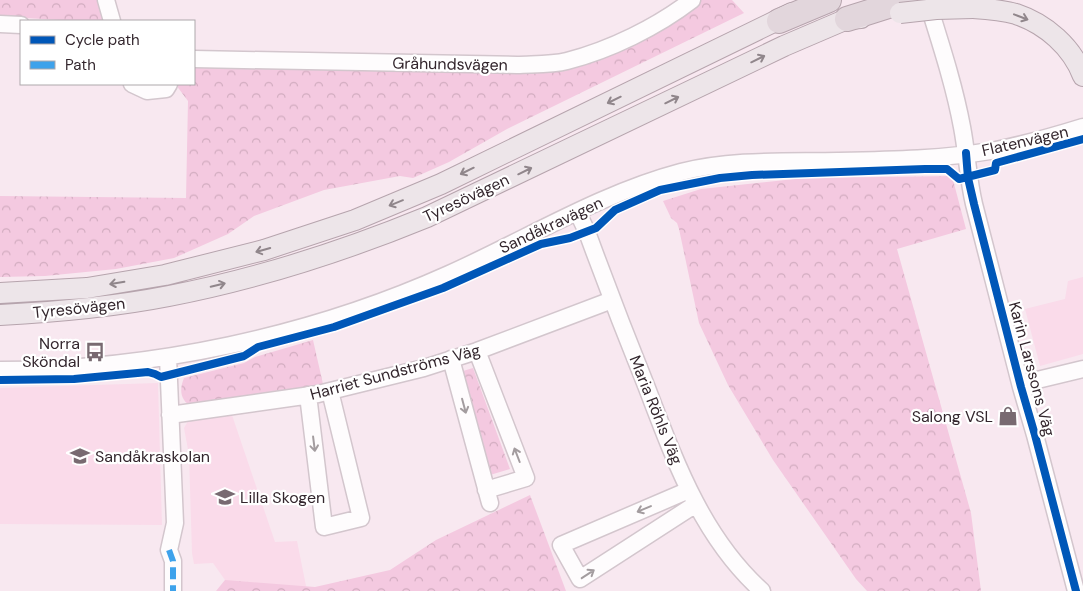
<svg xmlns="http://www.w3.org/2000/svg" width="1083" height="591" font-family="'DM Sans',sans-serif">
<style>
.built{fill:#fadbea}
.forest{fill:url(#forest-crowns)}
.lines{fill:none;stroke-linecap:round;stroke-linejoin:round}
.minor-casing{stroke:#d3c6cd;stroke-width:19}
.major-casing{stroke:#b6a4ad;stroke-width:22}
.highway-casing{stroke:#b6a4ad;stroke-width:26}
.minor{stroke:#fefcfd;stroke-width:16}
.major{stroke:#ede5e9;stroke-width:20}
.highway{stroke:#e2d6dc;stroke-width:24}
.major-bridge-casing{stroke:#b6a4ad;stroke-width:22;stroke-linecap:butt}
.major-bridge{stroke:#ede5e9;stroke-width:20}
.quiet{stroke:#3ea2eb;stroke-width:6;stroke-dasharray:12 6;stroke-linecap:butt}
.cycleway-casing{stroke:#fff;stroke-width:11}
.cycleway{stroke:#0057b8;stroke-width:8}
.oneway{stroke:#90868b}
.oneway2{stroke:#a39c9f}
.labels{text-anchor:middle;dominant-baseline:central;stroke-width:4.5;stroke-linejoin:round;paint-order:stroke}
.street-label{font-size:16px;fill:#33262d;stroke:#fff}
.poi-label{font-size:16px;fill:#33262d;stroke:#fff;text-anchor:end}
</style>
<defs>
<pattern id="forest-crowns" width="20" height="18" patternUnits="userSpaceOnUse" patternTransform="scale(1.25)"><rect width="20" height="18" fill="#f4c9e0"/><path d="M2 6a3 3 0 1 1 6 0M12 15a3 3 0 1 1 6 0" fill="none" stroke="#d2acc0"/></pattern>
</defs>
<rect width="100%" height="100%" fill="#f8e8f0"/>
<path class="built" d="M 1083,277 L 1083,354 L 1040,366 L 1025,309 L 1065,299 L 1068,281 Z
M 158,383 L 162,525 L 0,524 L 0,388 Z
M 232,415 L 275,542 L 297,541 L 307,591 L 228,591 L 225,580 L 213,563 L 194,564 L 192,553 L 189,455 L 184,428 L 188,421 Z"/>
<path class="forest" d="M 0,0 L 98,0 L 103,21 C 68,21 34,18 0,17 Z
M 697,0 L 732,0 L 744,13 L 507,129 L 449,162 L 413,178 L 400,176 L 324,190 L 254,216 L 228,234 L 174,258 L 116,269 L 45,276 L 0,277 L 0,196 L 186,198 L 188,101 L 176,85 L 177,84 L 194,84 L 194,64 L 552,69 Z
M 952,176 L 966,229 L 897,249 L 971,513 L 981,591 L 867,591 L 856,579 L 773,460 L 728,385 L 699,323 L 679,229 L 677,223 L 671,218 L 663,201 L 701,189 L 804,178 Z
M 313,340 L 323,384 L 311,387 L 193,407 C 180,401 179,390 184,378 L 244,363 L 255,357 Z
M 473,368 L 510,469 L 490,475 L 463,371 Z
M 530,495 L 566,591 L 216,591 L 225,580 L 315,587 L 390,570 L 436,540 Z"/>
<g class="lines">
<defs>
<path id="minor" d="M 106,0 L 112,21
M 927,0 C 940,42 954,84 962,127 C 967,153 968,179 974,204 L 1021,387 L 1035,435 L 1076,591
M 0,24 L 21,25
M 194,59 L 517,65 C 533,64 551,65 567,61 C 610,50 657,27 692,0
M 132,84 L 147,91 L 166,89 L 169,84
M 578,213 L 587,232 C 606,284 626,336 647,388 C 675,461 702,537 762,591
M 477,351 L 526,478 L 486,490
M 168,357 L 175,523 L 169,550 L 173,561 L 173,591
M 451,359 L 490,503
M 0,370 C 151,370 311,336 449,274 C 525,240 601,193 681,172 C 732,159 787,162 838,161 C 891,160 945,159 996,150 C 1026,144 1054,136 1083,127
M 1021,387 L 1029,382 L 1083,369
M 308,395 L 324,527 L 361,518 L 330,391
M 170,415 L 318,394 L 424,368 L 477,351 L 612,300
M 689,490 L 561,545 L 580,579 L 696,504"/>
<path id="major" d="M 973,8 C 988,9 1002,10 1016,14 C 1046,24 1072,47 1083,76
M 0,293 L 87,288 L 165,275 L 264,250 L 355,220 L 441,184 L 792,13
M 0,315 C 57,312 113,307 169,296 C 257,279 344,251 427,217 L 784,46 L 847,19 L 861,18"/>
<path id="highway" d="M 847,19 L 907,0
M 779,21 L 829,0"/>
</defs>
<use href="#minor" class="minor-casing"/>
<use href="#major" class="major-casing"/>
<use href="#highway" class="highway-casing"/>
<use href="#minor" class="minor"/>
<use href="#major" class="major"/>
<use href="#highway" class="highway"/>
<defs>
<path id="major-bridge" d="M 900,13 L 936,9 L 973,8"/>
</defs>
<use href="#major-bridge" class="major-bridge-casing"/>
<use href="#major-bridge" class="major-bridge"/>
<path class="quiet" d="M 169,550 L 173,561 L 173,591"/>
<defs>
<path id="cycleway" d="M 966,153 L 968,178 L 974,204 L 1021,387 L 1035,435 L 1076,591
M 0,380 L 74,379 L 148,372 L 155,374 L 161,377 L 244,356 L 258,347 L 334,327 L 443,288 L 541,244 L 570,238 L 596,228 L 615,210 L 660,190 L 720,178 L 752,175 L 925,169 L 947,169 L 959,179 L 995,170 L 996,163 L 1083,139"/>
</defs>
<use href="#cycleway" class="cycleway-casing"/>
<use href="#cycleway" class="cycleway"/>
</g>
<defs><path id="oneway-shaft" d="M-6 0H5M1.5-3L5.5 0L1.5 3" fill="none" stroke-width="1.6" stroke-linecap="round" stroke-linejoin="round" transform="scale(1.25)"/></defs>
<g class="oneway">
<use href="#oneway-shaft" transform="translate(1021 17) rotate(21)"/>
<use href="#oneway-shaft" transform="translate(758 59) rotate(-26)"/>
<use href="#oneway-shaft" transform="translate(614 100) rotate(154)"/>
<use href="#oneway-shaft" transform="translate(672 100) rotate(-26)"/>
<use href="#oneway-shaft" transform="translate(467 171) rotate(154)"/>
<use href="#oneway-shaft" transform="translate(525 171) rotate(-26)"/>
<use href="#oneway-shaft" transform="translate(396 203) rotate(158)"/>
<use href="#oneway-shaft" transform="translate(263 250) rotate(164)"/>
<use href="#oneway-shaft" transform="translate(117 283) rotate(171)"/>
<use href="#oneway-shaft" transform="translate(218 285) rotate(-13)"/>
</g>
<g class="oneway2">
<use href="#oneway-shaft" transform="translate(464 406) rotate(75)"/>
<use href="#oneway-shaft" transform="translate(314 444) rotate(83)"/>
<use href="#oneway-shaft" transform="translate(517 455) rotate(-111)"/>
<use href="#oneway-shaft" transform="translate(644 509) rotate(157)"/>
<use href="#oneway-shaft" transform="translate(588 574) rotate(-33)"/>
</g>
<defs>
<symbol id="bus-bare" viewBox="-9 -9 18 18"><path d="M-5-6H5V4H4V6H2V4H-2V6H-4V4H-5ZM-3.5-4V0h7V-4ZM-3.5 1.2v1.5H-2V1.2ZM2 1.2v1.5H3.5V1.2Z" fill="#786a71" stroke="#fff" stroke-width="2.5" paint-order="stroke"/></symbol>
<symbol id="shop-bare" viewBox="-9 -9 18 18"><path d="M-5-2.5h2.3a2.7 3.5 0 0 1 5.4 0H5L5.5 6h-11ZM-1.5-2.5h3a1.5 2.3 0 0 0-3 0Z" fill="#786a71" stroke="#fff" stroke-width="2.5" paint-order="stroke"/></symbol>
<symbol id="school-bare" viewBox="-9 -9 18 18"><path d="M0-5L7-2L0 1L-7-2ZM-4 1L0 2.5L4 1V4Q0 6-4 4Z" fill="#786a71" stroke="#fff" stroke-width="2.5" paint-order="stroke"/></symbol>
</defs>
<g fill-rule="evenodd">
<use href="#bus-bare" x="81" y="338" width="28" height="28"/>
<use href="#shop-bare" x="994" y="402" width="28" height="28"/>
<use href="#school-bare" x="66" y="442" width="28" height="28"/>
<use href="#school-bare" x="211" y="483" width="28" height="28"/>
</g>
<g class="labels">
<g class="street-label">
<text transform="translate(450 64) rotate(1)">Gråhundsvägen</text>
<text transform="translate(1025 141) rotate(-13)">Flatenvägen</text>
<text transform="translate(466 198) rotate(-25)">Tyresövägen</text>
<text transform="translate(551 225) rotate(-25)">Sandåkravägen</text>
<text transform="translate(79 308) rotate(-6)">Tyresövägen</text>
<text transform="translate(1032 369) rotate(75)">Karin Larssons Väg</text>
<text transform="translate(395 372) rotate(-15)">Harriet Sundströms Väg</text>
<text transform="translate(656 410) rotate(68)">Maria Röhls Väg</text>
</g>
<g class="poi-label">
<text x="80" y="343">Norra<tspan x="80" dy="18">Sköndal</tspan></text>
<text x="993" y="416">Salong VSL</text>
<text x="95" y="456" text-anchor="start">Sandåkraskolan</text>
<text x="240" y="497" text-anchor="start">Lilla Skogen</text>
</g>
</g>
<rect x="20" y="20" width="175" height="65" fill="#ffffff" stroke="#ada8ab"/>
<rect x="30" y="36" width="25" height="8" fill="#0057b8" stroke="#ada8ab"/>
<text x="65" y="45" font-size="15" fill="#33262d">Cycle path</text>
<rect x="30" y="61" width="25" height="8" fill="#3ea2eb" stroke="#ada8ab"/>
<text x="65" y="70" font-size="15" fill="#33262d">Path</text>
</svg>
